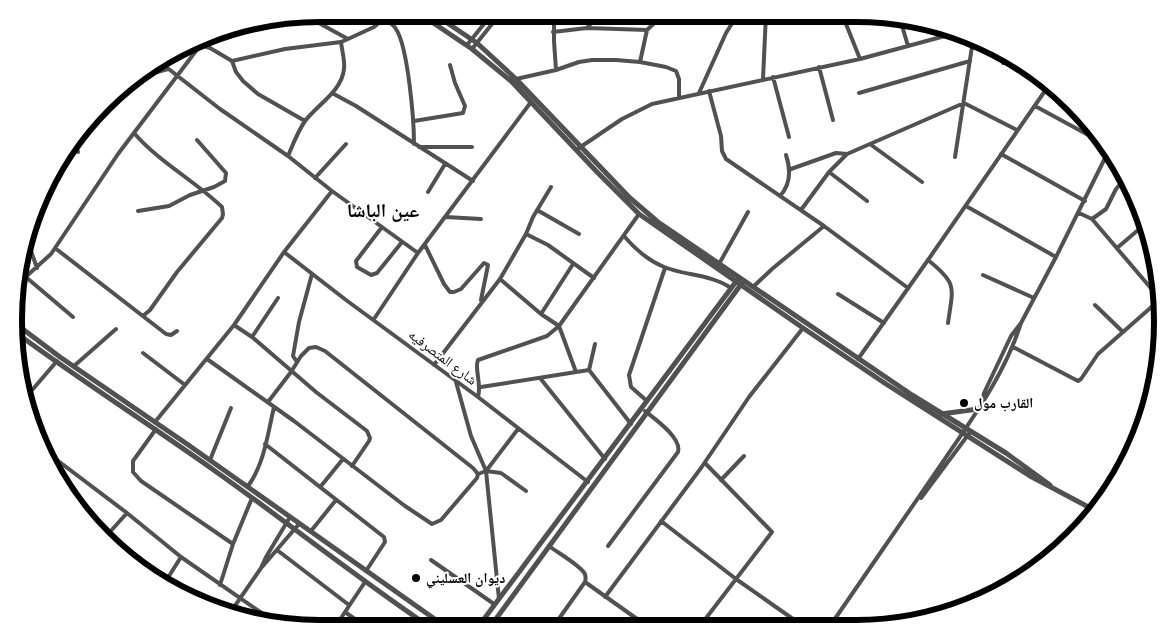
<svg xmlns="http://www.w3.org/2000/svg" width="1176" height="642" font-family="Mulish,'Noto Naskh Arabic',sans-serif">
<style>
.lines{fill:none;stroke-linecap:round;stroke-linejoin:round}
.minor{stroke:#515151;stroke-width:4}
.tertiary{stroke:#515151;stroke-width:5}
.poi-dot{fill:#000;stroke:#fff;stroke-width:2}
.labels{text-anchor:middle;dominant-baseline:central;stroke-width:4;stroke-linejoin:round;paint-order:stroke}
.street-label{font-size:14px;fill:#000;stroke:#fff}
.poi-label{font-size:14px;font-weight:bold;fill:#000;stroke:#fff;text-anchor:start}
.district-label{font-size:19px;font-weight:bold;fill:#000;stroke:#fff}
.rim{fill:none;stroke:#000;stroke-width:6}
</style>
<rect width="100%" height="100%" fill="#fff"/>
<g class="lines">
<path class="minor" d="M 554,14 L 554,41 L 556,70
M 842,14 L 860,59
M 306,16 L 348,39 L 374,27 L 389,14
M 384,19 C 389,22 393,24 396,29 C 408,47 414,120 414,144
M 900,19 L 908,46
M 799,20 L 818,14
M 587,28 L 599,14
M 553,32 L 587,28 L 647,30
M 201,45 L 210,48 L 232,61 L 236,72 L 243,81 L 258,94 L 305,121
M 467,45 L 492,14
M 472,49 L 500,14
M 232,61 L 285,49 L 341,42 L 348,39
M 640,62 L 647,30 L 664,14
M 161,63 L 220,109 L 288,156 L 332,191 L 418,253
M 1003,63 L 1009,55
M 819,67 L 833,120
M 773,77 L 789,137
M 132,79 L 168,69
M 516,79 L 556,70 L 579,62 L 592,60 L 616,60 L 640,62 L 666,67 L 676,71 L 679,79 L 679,97
M 763,79 L 766,14
M 709,91 L 721,136 L 722,151 L 726,159 L 824,226 L 908,288
M 332,93 L 356,106 L 473,181
M 699,93 L 726,33 L 738,14
M 859,93 L 970,61
M 1035,106 L 1103,143
M 414,121 L 463,113 L 465,106 L 455,83 L 450,65
M 134,133 C 159,162 195,181 222,207 L 223,214 L 222,218 L 177,272 L 150,310 L 143,316
M 74,141 L 78,152
M 870,144 L 922,182
M 419,147 L 472,147
M 579,148 L 622,119 L 652,104 L 860,59 L 956,33
M 1001,154 L 1085,201
M 288,156 C 293,144 298,131 305,121 C 317,105 342,91 344,69 C 345,60 342,51 341,42
M 955,157 L 973,40
M 791,169 L 836,153 L 847,154
M 829,172 L 867,201
M 315,178 L 346,144
M 551,187 L 533,217 L 526,234 L 548,245 L 594,278
M 428,192 L 445,164
M 780,196 C 791,184 791,170 786,155
M 966,206 L 1056,257
M 537,210 L 579,234
M 801,210 L 829,172 L 847,154 L 964,103 L 1017,130
M 138,211 L 169,206 L 190,195 L 214,187 L 225,181 L 226,173 L 197,140
M 1079,213 L 1092,219 L 1155,293
M 446,217 L 481,219
M 1092,219 L 1106,209 L 1116,189 L 1122,182
M 382,227 L 356,261 L 357,267 L 371,275 L 377,273 L 402,242
M 624,236 C 635,249 647,260 664,267 C 686,276 711,274 731,288
M 26,237 L 37,268
M 425,245 L 444,284 L 450,292 L 454,292 L 461,289 L 484,263 L 488,265 L 481,300
M 55,248 L 166,334 L 171,335 L 177,331
M 1117,248 L 1144,225
M 284,252 L 346,300 L 478,397 L 588,482
M 928,260 C 958,284 953,287 948,323
M 719,264 L 748,212
M 983,275 L 1034,298
M 27,278 L 73,317
M 500,279 L 541,314 L 559,326 L 576,372
M 20,282 L 51,254 L 118,154 L 205,39
M 753,287 L 772,269 L 824,226
M 838,294 L 884,323
M 1095,305 L 1123,332
M 541,314 L 573,264
M 374,319 L 418,253 L 531,102
M 234,325 L 252,337 L 316,392 L 367,431 L 370,438 L 369,441 L 352,466
M 252,337 L 278,298
M 595,344 L 589,370 L 631,424
M 1013,347 L 1078,381 L 1081,379 L 1098,354 L 1156,303
M 143,353 L 185,385
M 207,359 L 294,421 L 405,506 L 432,524 L 441,520 L 477,478 L 478,474 L 486,471 L 518,429
M 858,359 L 928,260 L 1047,88
M 297,362 L 293,356 L 299,322 L 312,274
M 434,365 L 500,279 L 526,234
M 74,366 L 116,329
M 540,378 L 605,459
M 456,382 L 471,436 L 486,471 L 499,599
M 481,387 L 589,370
M 27,396 L 57,361
M 478,397 C 482,384 474,368 478,360 L 547,336 L 559,326 L 639,214
M 983,400 L 984,393 L 1011,336 L 1021,323 L 1056,257 L 1108,152
M 647,401 L 631,387 L 629,375 L 665,268
M 268,402 L 291,372 L 301,356 L 309,348 L 316,347 L 325,351 L 473,468 L 478,474
M 155,422 L 234,325 L 284,252 L 332,191
M 156,429 L 133,461 L 133,472 L 141,481 L 233,544
M 265,444 L 384,537 L 385,542 L 366,571
M 45,451 L 127,513 L 181,557 L 276,623
M 210,460 L 231,408
M 486,471 L 501,473 L 526,491
M 721,480 L 744,456
M 248,486 C 264,465 268,433 274,407
M 321,486 L 343,459
M 921,498 L 971,431
M 661,521 L 736,579 L 803,626
M 311,531 L 336,500
M 108,538 L 109,533 L 127,513
M 549,546 C 558,553 580,565 585,574 C 586,578 586,579 585,582 L 553,627
M 608,546 L 678,452 C 682,438 655,419 645,411
M 277,550 L 349,605
M 431,560 L 494,604
M 262,567 L 299,524
M 585,582 L 647,626
M 164,584 L 181,557
M 220,585 L 233,544 L 252,498
M 605,597 L 701,468 L 749,397 L 803,328
M 345,612 L 366,627
M 230,613 L 261,568 L 266,557 L 290,517
M 558,620 L 568,627
M 700,626 L 772,532 L 705,463
M 830,626 C 866,574 902,521 938,469 C 969,423 1004,377 1021,323
M 335,627 L 365,582
M 418,627 L 419,620"/>
<path class="tertiary" d="M 420,14 L 472,49 L 511,81 L 597,172 L 639,214 L 803,328 L 886,384 L 1030,476 L 1094,510
M 434,14 L 477,43 L 516,79 L 630,198 L 658,222 L 912,395 L 1006,453 L 1050,485
M 16,324 L 60,357 L 187,444 L 446,627
M 15,332 C 80,380 149,424 215,471 C 287,522 356,577 430,627
M 941,414 L 978,409
M 478,627 L 738,279
M 490,627 L 742,283"/>
</g>
<g class="poi-dot">
<circle cx="964" cy="403" r="5"/>
<circle cx="416" cy="578" r="5"/>
</g>
<g class="labels">
<g class="street-label">
<text transform="translate(443 357) rotate(37)">شارع المتصرفيه</text>
</g>
<g class="poi-label">
<text x="974" y="403">القارب مول</text>
<text x="426" y="578">ديوان العسليني</text>
</g>
<g class="district-label">
<text x="383" y="210">عين الباشا</text>
</g>
</g>
<path d="M0 0H1176V642H0ZM320 22H856A298 298 0 0 1 1154 320V322A298 298 0 0 1 856 620H320A298 298 0 0 1 22 322V320A298 298 0 0 1 320 22Z" fill="#fff" fill-rule="evenodd"/>
<path class="rim" d="M320 22H856A298 298 0 0 1 1154 320V322A298 298 0 0 1 856 620H320A298 298 0 0 1 22 322V320A298 298 0 0 1 320 22Z"/>
</svg>
